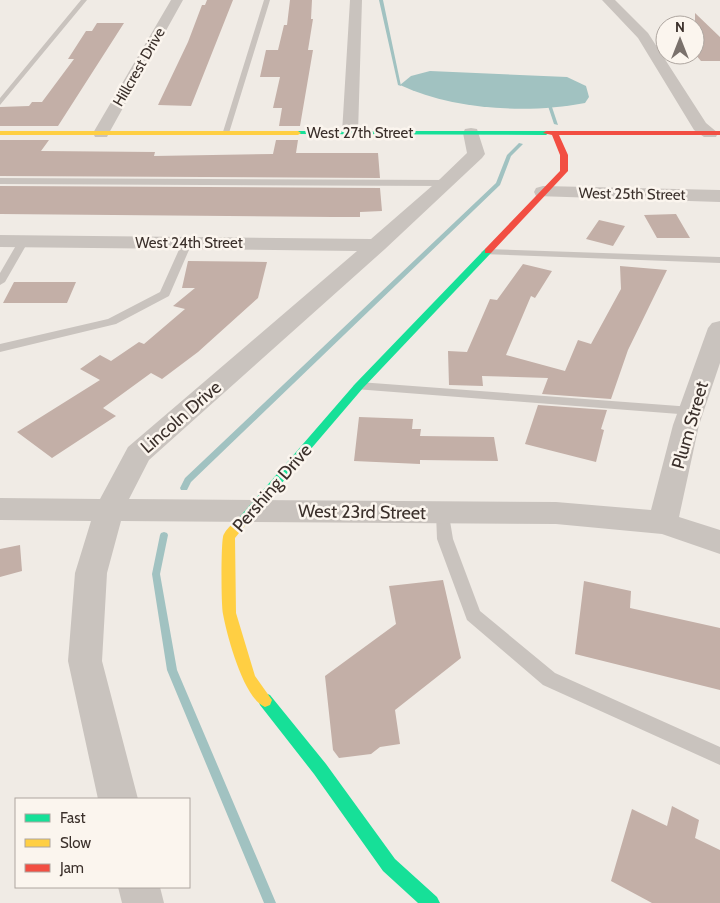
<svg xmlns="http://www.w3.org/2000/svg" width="720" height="903" font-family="Cabin,sans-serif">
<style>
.water{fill:#a1c2c1}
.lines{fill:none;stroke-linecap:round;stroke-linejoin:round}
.stream{fill:#a1c2c1;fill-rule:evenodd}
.building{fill:#c3afa7}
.lane{fill:#c9c3be;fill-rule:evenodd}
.street{fill:#c9c3be;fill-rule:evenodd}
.fast{fill:#16e098;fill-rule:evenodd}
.slow{fill:#ffcf43;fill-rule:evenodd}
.jam{fill:#f24e42;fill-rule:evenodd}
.labels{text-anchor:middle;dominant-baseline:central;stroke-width:5;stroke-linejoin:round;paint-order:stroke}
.far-street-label{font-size:15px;fill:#3b302b;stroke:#fbf5ee}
.street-label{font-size:18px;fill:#3b302b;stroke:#fbf5ee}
</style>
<rect width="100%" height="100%" fill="#f0ebe5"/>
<path class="water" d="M 430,71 L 567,77 L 586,86 L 589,97 L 585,103 C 528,114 453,110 400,85 L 411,76 Z"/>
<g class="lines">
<path class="stream" d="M 379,0 L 383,0 L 401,86 L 398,85 Z
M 548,106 L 552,107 L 558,125 L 554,124 Z
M 519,143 L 523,144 L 511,156 L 500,185 L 191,482 L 187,490 L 181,490 L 180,488 L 185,478 L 496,183 L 507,155 Z
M 164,532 L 167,533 L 168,535 L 160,574 L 177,670 L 276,903 L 264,903 L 167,670 L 152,574 L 160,535 L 161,533 Z"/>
</g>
<path class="building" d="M 207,0 L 233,0 L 191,106 L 158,105 L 188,42 L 202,5 L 205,5 Z
M 290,0 L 312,0 L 311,19 L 313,19 L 308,50 L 313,50 L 300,126 L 279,126 L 282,108 L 273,108 L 280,77 L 260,77 L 266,50 L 278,50 L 284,25 L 287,25 Z
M 695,13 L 720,37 L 720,61 L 701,61 L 695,54 Z
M 97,23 L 124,23 L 58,126 L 0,126 L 0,107 L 29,106 L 32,102 L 42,102 L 74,59 L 68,59 L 86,31 L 92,31 Z
M 0,140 L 49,140 L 41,151 L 155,152 L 154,156 L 273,154 L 276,140 L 298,140 L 296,153 L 378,153 L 380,178 L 0,176 Z
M 0,186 L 380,188 L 382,211 L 360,212 L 360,217 L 333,217 L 0,214 Z
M 676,214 L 690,238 L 657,238 L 644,215 Z
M 599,220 L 625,226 L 613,246 L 586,239 Z
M 188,261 L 267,262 L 258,298 L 198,352 L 162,379 L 151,373 L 103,408 L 116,416 L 52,458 L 17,432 L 100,380 L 80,369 L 100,355 L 111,361 L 139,342 L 144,344 L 185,309 L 173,306 L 195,288 L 182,288 Z
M 523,264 L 552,271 L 535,298 L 531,296 L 506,355 L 565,371 L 578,340 L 591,344 L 621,289 L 620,266 L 667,270 L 628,350 L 611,399 L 542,394 L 548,378 L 482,376 L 483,386 L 449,385 L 448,351 L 467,352 L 490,299 L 497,300 Z
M 14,282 L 76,282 L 67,303 L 3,303 Z
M 538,405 L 607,410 L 601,429 L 604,430 L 596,462 L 525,444 Z
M 359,417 L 413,419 L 412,429 L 421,429 L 420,436 L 494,437 L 498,461 L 420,460 L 420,464 L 354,461 Z
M 20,545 L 22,571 L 0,577 L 0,549 Z
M 443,580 L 461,658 L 395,710 L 400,744 L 380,747 L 371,754 L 339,758 L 333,750 L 325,676 L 396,624 L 389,586 Z
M 584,581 L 631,591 L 630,608 L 720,628 L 720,690 L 575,654 Z
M 672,806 L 699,820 L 695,838 L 720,850 L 720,903 L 652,903 L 611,881 L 632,809 L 667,826 Z"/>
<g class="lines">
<path class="lane" d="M 81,0 L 87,0 L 0,105 L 0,98 Z
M 264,0 L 270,0 L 229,133 L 222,135 Z
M 0,178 L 447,180 L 452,183 L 447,186 L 0,184 Z
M 23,239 L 28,242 L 5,282 L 0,285 L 0,273 L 18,242 Z
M 187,240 L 192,243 L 169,296 L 116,324 L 0,352 L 0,344 L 108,319 L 160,292 L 182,243 Z
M 486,249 L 720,257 L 720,263 L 482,254 L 481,252 Z
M 359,382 L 692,407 L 699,411 L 692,415 L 355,389 L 353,386 Z
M 443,507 L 448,509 L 453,539 L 480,611 L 555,673 L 720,747 L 720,765 L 543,685 L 467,620 L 437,539 L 436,513 L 438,509 Z"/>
<path class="street" d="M 171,0 L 183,0 L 109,133 L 107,137 L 95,137 L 93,133 Z
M 350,0 L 362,0 L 358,133 L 356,137 L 344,137 L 342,133 Z
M 602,0 L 615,0 L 648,33 L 706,123 L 718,133 L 716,137 L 704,137 L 694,130 L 638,38 Z
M 471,128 L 477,129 L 485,154 L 482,158 L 385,249 L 149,460 L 129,499 L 556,502 L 651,510 L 673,425 L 708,328 L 712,323 L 720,321 L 720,363 L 699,425 L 679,517 L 720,530 L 720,554 L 662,534 L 556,524 L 121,521 L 107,573 L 102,661 L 138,799 L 98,799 L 68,661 L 75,573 L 91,521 L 0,520 L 0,498 L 100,499 L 128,447 L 357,251 L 0,247 L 0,235 L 371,239 L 440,179 L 467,153 L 463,133 L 465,129 Z
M 543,186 L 720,190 L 720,202 L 536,196 L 534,192 L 536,188 Z
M 118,887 L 160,887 L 164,903 L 122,903 Z"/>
<path class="fast" d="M 298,131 L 546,131 L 549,133 L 546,135 L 296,134 L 296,132 Z
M 488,248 L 491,249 L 491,253 L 363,388 L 245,526 L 237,526 L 235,523 L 237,520 L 355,384 L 485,249 Z
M 265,693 L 270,695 L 326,764 L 395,859 L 437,897 L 440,903 L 418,903 L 383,871 L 314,774 L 260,705 L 258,700 L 260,695 Z"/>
<path class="slow" d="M 0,131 L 298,131 L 301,133 L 298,135 L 0,135 Z
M 241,518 L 245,520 L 247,523 L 235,538 L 236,613 L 255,676 L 272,700 L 270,705 L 265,707 C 244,699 227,636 223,614 C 221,605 221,546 223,537 C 224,531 235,520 241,518 Z"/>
<path class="jam" d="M 546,131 L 720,131 L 720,135 L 559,135 L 568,155 L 568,171 L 491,253 L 485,253 L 485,249 L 560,171 L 560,155 L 552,135 L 543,133 Z"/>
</g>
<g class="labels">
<g class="far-street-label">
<text transform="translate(139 67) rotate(-60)">Hillcrest Drive</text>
<text x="360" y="133">West 27th Street</text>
<text transform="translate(632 194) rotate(1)">West 25th Street</text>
<text x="189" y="243">West 24th Street</text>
</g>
<g class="street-label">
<text transform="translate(181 417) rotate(-41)">Lincoln Drive</text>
<text transform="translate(690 425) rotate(-74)">Plum Street</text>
<text transform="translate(272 488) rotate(-49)">Pershing Drive</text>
<text transform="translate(362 512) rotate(1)">West 23rd Street</text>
</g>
</g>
<rect x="15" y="798" width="175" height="90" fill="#fbf5ee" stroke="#aea6a0"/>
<rect x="25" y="814" width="25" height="8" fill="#16e098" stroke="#aea6a0"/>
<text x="60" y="823" font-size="15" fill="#3b302b">Fast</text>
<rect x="25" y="839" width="25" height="8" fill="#ffcf43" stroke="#aea6a0"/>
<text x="60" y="848" font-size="15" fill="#3b302b">Slow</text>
<rect x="25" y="864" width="25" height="8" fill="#f24e42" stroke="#aea6a0"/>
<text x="60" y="873" font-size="15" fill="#3b302b">Jam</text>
<g transform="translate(680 40)"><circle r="24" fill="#fbf5ee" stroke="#aea6a0"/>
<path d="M0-4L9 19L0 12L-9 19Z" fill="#7a716c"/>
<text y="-8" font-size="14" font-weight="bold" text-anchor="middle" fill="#3b302b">N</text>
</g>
</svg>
